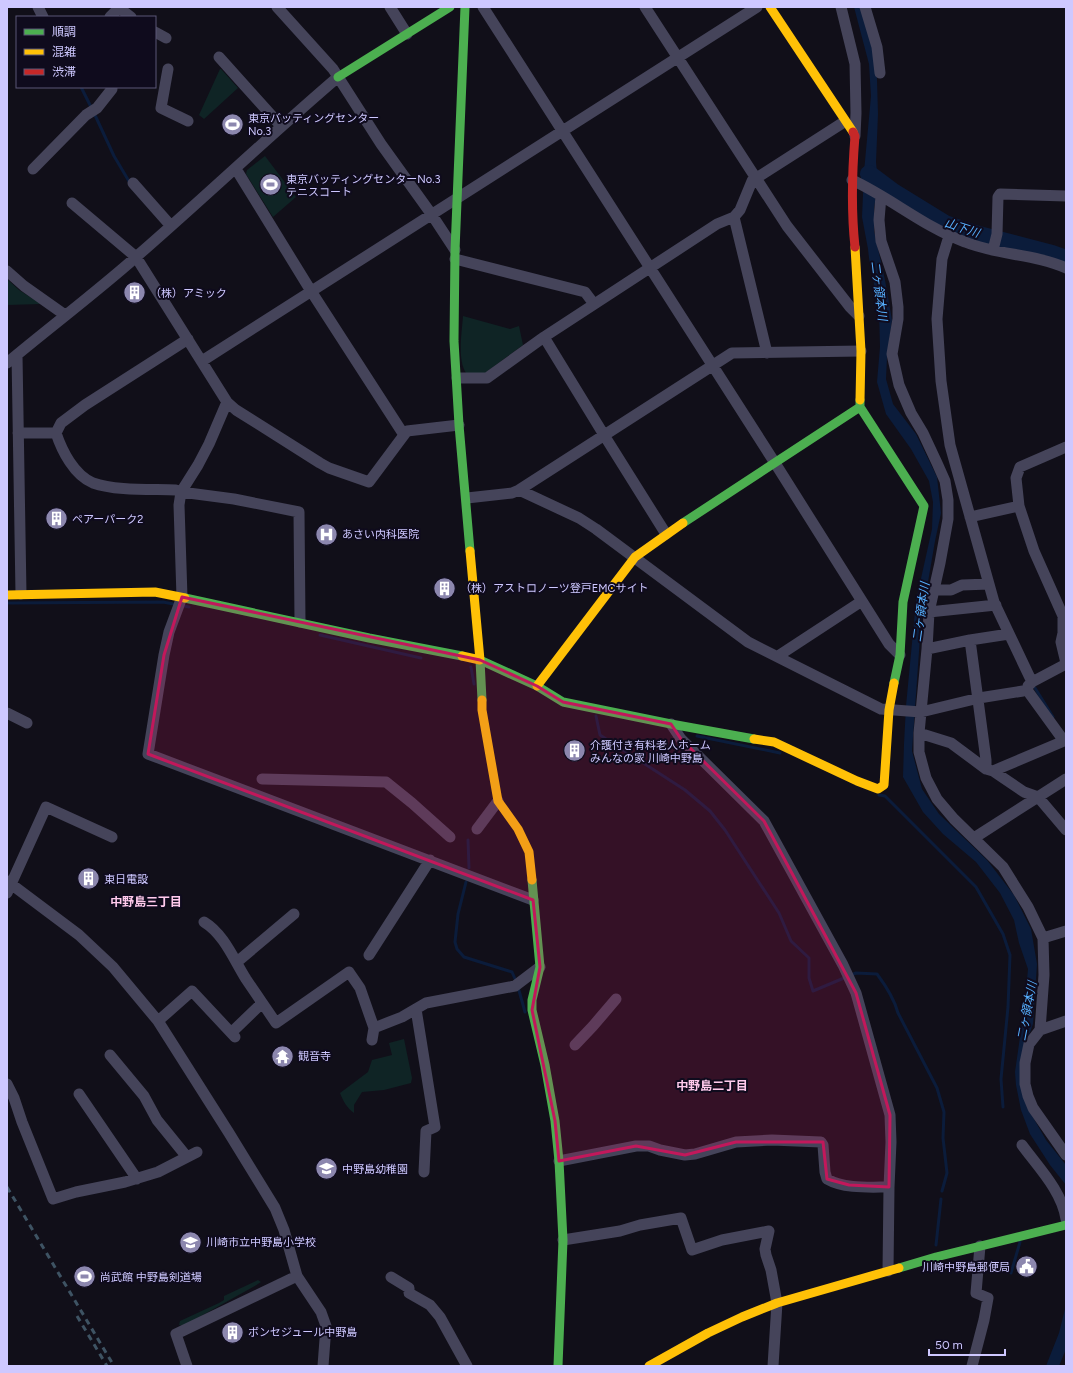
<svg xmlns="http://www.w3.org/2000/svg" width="1073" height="1373" font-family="Figtree,'Noto Sans JP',sans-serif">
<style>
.green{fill:#0f2425}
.water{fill:#0b1c3b}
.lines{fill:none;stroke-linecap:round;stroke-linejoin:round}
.stream{stroke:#0b1c3b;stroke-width:3}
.river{stroke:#0b1c3b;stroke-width:18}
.street{stroke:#45445a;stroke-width:11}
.fast{stroke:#4caf50;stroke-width:9}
.slow{stroke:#ffc107;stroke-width:9}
.jam{stroke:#c62828;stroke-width:9}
.rail{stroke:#3e5363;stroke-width:3;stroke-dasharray:6 5;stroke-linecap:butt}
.marked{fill:#c2185b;fill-opacity:0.2;stroke:#c2185b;stroke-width:3;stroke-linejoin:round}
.labels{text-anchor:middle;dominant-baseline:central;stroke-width:4;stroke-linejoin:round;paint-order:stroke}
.poi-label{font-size:11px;fill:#cec8ff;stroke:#0f0b1d;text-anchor:start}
.water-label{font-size:12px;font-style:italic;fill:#56b0ff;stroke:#0f0b1d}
.neighbourhood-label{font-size:12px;font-weight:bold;fill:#ffcaec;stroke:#0f0b1d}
</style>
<rect width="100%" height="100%" fill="#110f19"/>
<path class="green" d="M 220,69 L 221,69 L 238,88 L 204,119 L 199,115 Z
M 265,156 L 296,197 L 273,217 L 246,174 L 247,170 Z
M 7,279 L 19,290 L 41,304 L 7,305 Z
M 463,316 L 510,329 L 519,326 L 523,345 L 485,373 L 466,373 C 457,359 462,332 463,316 Z
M 404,1039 L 412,1078 L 411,1083 L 384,1090 L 362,1092 L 354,1105 L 354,1113 C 347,1108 343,1101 340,1093 L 368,1072 L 372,1060 L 392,1055 L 389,1043 Z
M 258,1280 L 261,1282 L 253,1287 L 183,1326 L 179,1325 L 180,1321 L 219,1303 L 224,1300 L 224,1296 Z"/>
<path class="water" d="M 854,7 L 861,7 L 876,59 L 877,80 L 878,114 L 876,162 L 878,184 L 874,208 L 874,231 L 885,280 L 892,320 L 887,357 L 886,379 L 893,404 L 916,434 L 937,477 L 941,513 L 935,541 L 921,623 L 912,751 L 922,789 L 939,814 L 987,860 L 1014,895 L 1031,929 L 1037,964 L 1033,1024 L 1024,1049 L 1026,1105 L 1046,1140 L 1066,1165 L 1066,1185 L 1050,1165 L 1030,1134 L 1021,1110 L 1016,1085 L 1015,1072 L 1025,1002 L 1028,969 L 1019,943 L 1014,920 L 1000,893 L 976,862 L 943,834 L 923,812 L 903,777 L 904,744 L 906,706 L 916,601 L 932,529 L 933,502 L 929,481 L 911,449 L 886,414 L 877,382 L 880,347 L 879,310 L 869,258 L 868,249 L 862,217 L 864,172 L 871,96 L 869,64 Z
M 1066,1305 L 1066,1349 L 1059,1366 L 1046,1366 L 1059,1333 Z"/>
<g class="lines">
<path class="stream" d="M 81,87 L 92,109
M 94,113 L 114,156 L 130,183
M 7,603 L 163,602 L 189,607
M 320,635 L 421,658
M 471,667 L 474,684
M 1035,688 L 1053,717
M 596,716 L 600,735 L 685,790 L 710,811 L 725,830 L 779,913 L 791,941 L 809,958 L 809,978 L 813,991 L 856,973 L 877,974 C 886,986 894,998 898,1013 L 937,1088 L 944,1112 L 943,1138 L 947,1173 L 942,1191
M 697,736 L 780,753
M 879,795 L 885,796 L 976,887 L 1003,934 L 1010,955 L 1008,1007 L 1001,1079 L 1003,1107
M 468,840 L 469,868
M 466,882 L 458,914 L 455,942 L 457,949 L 464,957 L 512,972 L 516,981
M 518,987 L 525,1012
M 936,1245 L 941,1199
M 1011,1273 L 1020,1242"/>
<path class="river" d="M 869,174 L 893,192 L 945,224 L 975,234 L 1052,254 L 1066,259"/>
<path class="street" d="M 38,7 L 43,17
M 118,7 L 131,17
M 277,7 L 333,69 L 381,144 L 432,215 L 455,250
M 390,7 L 407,34
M 483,7 L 775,463 L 889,644 L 900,655
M 645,7 L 787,226 L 850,307 L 859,316
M 841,7 L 855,64 L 856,113 L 855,136
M 865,7 L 877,47 L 880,73
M 110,17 L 119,8
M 155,32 L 166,38
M 219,57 L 281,126
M 168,69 L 161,108 L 188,121
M 33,169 L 86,115 L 97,108 L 112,89
M 236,169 L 311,291 L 404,435
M 852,180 C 891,198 924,227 965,242 C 997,255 1035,254 1066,268
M 133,183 L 171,226
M 881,196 L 879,220 L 881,241 L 895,282 L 898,307 L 898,319 L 892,354 L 899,385 L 911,413 L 923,433 L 937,463 L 945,481 L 948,500 L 948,519 L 940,563 L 929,612 L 927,649 L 919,733 L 919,752 L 926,778 L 937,799 L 954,819 L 1003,867 L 1028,907 L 1043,938 L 1044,975 L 1040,1030 L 1029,1044 L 1025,1063 L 1025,1084 L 1028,1096 L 1033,1108 L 1066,1155
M 72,203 L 136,257 L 227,402 L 236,410 L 320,463 L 329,468 L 369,482 L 407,431 L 459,425
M 734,217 L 767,353
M 949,236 L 942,259 L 937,319 L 941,381 L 950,445 L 994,602 L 1032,682
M 993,250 L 997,234 L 998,197 L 1000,194 L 1066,196
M 455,259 L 585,292 L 594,304
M 7,271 L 24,286 L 65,315
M 544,337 L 604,435 L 666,534
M 188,339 L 85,405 L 61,423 L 56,433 C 62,451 74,475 93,483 C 116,491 151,489 176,490 L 181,492 L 234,499 L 299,512 L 300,622
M 17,355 L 21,594
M 202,361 L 757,7
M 7,363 C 50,327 94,294 136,257 C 204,198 269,136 338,77
M 457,378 L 487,378 L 544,337 L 717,224 L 734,217 L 740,210 L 752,181 L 844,122
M 227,402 L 209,444 L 198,465 L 181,492 L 179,505 L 182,597 L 169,632 L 164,655 L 148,754 L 533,900
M 18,433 L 56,433
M 1066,447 L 1020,467 L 1016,478 L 1019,506 L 1034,551 L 1063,616 L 1063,633 L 1061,642 L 1066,663
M 519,490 L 579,518 L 596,529 L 748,642 L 881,709 L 921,712 L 979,698 L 1023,691 L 1027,690 L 1028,686 L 1032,682 L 1066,664
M 467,498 L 512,493 L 519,490 L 732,353 L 861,351
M 970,517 L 1019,506
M 934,590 L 951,590 L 962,585 L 989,584
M 929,612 L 996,605
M 970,640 L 986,760 L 986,769
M 927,649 L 970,640 L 1009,634
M 778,656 L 862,601
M 7,713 L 27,723
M 671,724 L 681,739 L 764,821 L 843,965 L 856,993 L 890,1115 L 891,1142 L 889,1187 L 888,1271
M 919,733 L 951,743 L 986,769 L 993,771 L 1024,792 L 1038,797 L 1066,830
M 993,771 L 1064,741 L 1027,690
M 262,779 L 386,782 L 412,803 L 450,837
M 477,829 L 498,801
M 974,838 L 1066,779
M 7,881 L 79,935 L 113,967 L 158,1021 L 229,1133 L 275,1208 L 284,1230 L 297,1276 L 321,1312 L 326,1326 L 323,1366
M 7,893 L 46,807 L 112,837
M 204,922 C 224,934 234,960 246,979 C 256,994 266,1008 276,1023 L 349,972 L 360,988 L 374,1028 L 372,1040
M 1043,938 L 1066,931
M 369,955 L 430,860
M 237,962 L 294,914
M 416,1009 L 435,1127 L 426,1131 L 424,1172
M 158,1021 L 192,991 L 235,1037
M 374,1028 L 402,1017 L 426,1003 L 515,986 L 540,967
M 1040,1030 L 1066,1021
M 232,1032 L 262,1003
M 575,1045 L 593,1026 L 616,999
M 110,1055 L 144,1096 L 157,1120 L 187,1157
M 7,1084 L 14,1098 L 22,1122 L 53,1199 L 76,1192 L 125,1182 L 158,1172 L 197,1152
M 79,1094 L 137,1179
M 1022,1145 C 1038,1167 1062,1191 1066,1219
M 559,1161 L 636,1146 L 649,1146 L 660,1150 L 685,1155 L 695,1154 L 736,1142 L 772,1140 L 821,1142 L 823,1145 L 825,1172 L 827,1179 C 844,1189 870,1187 889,1187
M 563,1240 L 620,1231 L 640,1225 L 681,1218 L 692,1250 L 722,1240 L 769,1231 L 765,1249 L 766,1255 L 771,1270 L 777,1303 L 773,1366
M 391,1277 L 409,1288 L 409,1293 L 430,1305 L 440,1317 L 467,1366
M 187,1366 L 176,1334 L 297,1276
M 972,1366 L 984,1320 L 988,1298 L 976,1293 L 980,1246"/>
<path class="fast" d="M 465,7 L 455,250 L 454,341 L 459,425 L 470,551
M 338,77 L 450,7
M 860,400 L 860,407 L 924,506 L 903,602 L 900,655 L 894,683
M 683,523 L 860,407
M 185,598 L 369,638 L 462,656
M 482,700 L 480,660 L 537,686 L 563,702 L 671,724 L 754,739
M 532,880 L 540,967 L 532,1000 L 532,1010 L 545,1065 L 555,1121 L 559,1161 L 563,1240 L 558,1366
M 899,1268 L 936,1257 L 1066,1225"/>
<path class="slow" d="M 770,7 L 853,132
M 855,247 L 861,351 L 860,400
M 7,595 L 155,592 L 185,598
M 462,656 L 480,660 L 470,551
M 537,686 L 635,557 L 683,523
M 482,700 L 482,710 L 498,801 L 518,829 L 529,852 L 532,880
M 754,739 L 774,742 L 857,781 L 878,789 L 884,785 L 889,710 L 894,683
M 649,1366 L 708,1333 L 742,1317 L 777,1303 L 899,1268"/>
<path class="jam" d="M 853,132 L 855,136 C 852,173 851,210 855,247"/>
<path class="rail" d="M 7,1187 L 114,1366
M 77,1316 L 107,1366"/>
</g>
<path class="marked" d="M 182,597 L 480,660 L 537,686 L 563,702 L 671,724 L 681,739 L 764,821 L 856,993 L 890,1115 L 889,1187 L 849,1185 L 827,1179 L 823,1142 L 736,1142 L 685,1155 L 636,1146 L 559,1161 L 555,1121 L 532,1010 L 540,967 L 533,900 L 148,754 L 164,655 Z"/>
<defs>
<symbol id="stadium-disc" viewBox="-11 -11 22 22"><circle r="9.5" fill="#8c87ae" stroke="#0f0b1d"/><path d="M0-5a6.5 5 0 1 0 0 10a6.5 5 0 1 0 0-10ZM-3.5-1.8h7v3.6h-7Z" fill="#fff"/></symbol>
<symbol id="building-disc" viewBox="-11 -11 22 22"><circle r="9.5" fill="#8c87ae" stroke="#0f0b1d"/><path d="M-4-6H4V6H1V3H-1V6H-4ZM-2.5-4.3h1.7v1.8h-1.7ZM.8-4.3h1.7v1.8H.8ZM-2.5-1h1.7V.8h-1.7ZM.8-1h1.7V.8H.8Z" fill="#fff"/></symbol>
<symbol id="hospital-disc" viewBox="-11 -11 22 22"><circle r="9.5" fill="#8c87ae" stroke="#0f0b1d"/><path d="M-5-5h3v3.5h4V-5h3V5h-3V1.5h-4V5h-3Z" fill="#fff"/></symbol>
<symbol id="temple-disc" viewBox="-11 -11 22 22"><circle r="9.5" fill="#8c87ae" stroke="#0f0b1d"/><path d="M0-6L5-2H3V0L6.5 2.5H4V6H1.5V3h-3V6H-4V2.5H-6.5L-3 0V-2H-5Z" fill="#fff"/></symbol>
<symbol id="school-disc" viewBox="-11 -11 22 22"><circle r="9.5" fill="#8c87ae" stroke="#0f0b1d"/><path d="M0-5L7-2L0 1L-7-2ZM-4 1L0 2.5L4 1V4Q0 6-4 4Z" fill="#fff"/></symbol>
<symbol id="civic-disc" viewBox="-11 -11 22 22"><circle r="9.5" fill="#8c87ae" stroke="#0f0b1d"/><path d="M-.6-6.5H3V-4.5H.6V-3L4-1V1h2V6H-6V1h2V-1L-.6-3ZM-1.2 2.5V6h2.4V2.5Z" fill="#fff"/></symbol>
</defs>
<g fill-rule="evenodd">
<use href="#stadium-disc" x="220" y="112" width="25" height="25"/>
<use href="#stadium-disc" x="258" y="172" width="25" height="25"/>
<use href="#building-disc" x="122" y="280" width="25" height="25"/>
<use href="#building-disc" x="44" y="506" width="25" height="25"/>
<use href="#hospital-disc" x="314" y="522" width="25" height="25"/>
<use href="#building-disc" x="432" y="576" width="25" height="25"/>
<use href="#building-disc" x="562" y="738" width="25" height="25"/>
<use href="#building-disc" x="76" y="866" width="25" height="25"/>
<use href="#temple-disc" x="270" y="1044" width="25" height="25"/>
<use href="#school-disc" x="314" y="1156" width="25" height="25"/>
<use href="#school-disc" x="178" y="1230" width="25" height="25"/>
<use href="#civic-disc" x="1014" y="1254" width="25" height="25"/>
<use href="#stadium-disc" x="72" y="1264" width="25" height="25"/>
<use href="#building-disc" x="220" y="1320" width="25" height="25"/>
</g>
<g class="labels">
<g class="poi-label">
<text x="248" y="118">東京バッティングセンター<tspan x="248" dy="13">No.3</tspan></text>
<text x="286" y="179">東京バッティングセンターNo.3<tspan x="286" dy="13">テニスコート</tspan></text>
<text x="150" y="293">（株）アミック</text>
<text x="72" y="519">ペアーパーク2</text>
<text x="342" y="534">あさい内科医院</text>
<text x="460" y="588">（株）アストロノーツ登戸EMCサイト</text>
<text x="590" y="745">介護付き有料老人ホーム<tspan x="590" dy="13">みんなの家 川崎中野島</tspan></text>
<text x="104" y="879">東日電設</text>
<text x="298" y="1056">観音寺</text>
<text x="342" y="1169">中野島幼稚園</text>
<text x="206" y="1242">川崎市立中野島小学校</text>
<text x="1010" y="1267" text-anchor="end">川崎中野島郵便局</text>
<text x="100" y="1277">尚武館 中野島剣道場</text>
<text x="248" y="1332">ボンセジュール中野島</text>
</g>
<g class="water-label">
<text transform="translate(962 228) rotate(18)">山下川</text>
<text transform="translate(879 291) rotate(83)">二ヶ領本川</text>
<text transform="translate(921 612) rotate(-82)">二ヶ領本川</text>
<text transform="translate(1027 1011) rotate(-79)">二ヶ領本川</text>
</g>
<g class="neighbourhood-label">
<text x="146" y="902">中野島三丁目</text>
<text x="712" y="1086">中野島二丁目</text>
</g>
</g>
<rect width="1073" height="1373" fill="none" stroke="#cec8ff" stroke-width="16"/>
<rect x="16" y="16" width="140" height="72" fill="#0f0b1d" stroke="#5b5777"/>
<rect x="24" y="29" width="20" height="6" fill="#4caf50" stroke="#5b5777"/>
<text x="52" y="36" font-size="12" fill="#cec8ff">順調</text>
<rect x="24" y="49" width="20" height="6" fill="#ffc107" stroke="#5b5777"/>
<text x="52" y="56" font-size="12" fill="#cec8ff">混雑</text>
<rect x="24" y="69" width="20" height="6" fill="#c62828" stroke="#5b5777"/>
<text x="52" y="76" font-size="12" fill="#cec8ff">渋滞</text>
<path d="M929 1349v6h76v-6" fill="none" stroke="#cec8ff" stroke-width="2"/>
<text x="935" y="1349" font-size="12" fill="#cec8ff" stroke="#0f0b1d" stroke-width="3" paint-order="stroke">50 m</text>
</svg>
